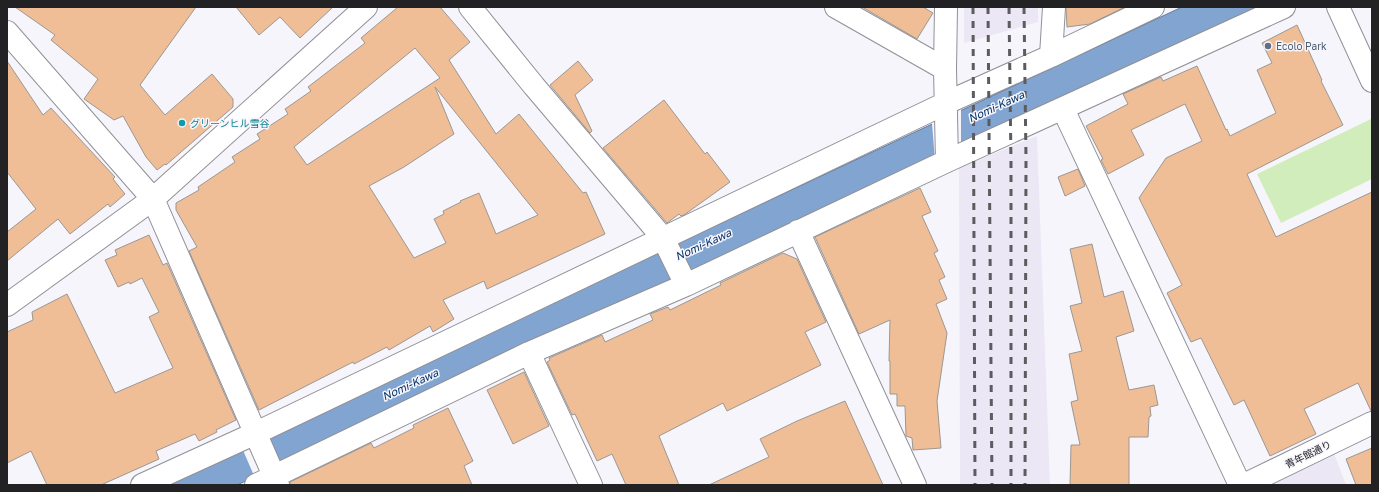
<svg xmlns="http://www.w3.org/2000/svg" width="1379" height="492" font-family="'Golos Text','Noto Sans JP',sans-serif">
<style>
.built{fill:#ebe7f5}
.green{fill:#d2edbc}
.water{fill:#81a4d1;stroke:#647d9d}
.pier{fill:#f7f5fc}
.building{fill:#efbe96;stroke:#9c9792;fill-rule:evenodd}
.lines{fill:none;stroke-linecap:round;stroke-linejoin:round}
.minor-casing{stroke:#919096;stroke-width:24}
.minor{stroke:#fff;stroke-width:22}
.rail{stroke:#5c5b5e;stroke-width:3;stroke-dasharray:7 7;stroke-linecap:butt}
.service-dot{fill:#5c6f8a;stroke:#f7f5fc;stroke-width:1.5}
.culture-dot{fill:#0f9aa8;stroke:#f7f5fc;stroke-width:1.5}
.labels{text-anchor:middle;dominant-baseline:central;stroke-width:3;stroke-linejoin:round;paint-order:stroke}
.service-label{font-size:10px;fill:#4e5e75;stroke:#f7f5fc;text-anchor:start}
.culture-label{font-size:10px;fill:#0d838f;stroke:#f7f5fc;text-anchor:start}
.street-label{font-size:10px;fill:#222123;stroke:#f7f5fc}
.water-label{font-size:11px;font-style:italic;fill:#04356c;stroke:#f7f5fc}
</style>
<rect width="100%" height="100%" fill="#f7f5fc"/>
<path class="built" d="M 964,7 L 1038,7 L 1038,22 L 964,43 Z
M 1037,136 L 1050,485 L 960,485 L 959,168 Z
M 1333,451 L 1346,485 L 1270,485 Z"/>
<path class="green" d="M 1371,119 L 1372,122 L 1372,179 L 1281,223 L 1257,174 Z"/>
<path class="water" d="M 1182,7 L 1284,7 L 679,280 L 237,485 L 169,485 L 674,245 Z"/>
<path class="pier" d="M 961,109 L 961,151 L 935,161 L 932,123 Z
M 268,436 L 282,466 L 255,478 L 242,448 Z"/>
<path class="building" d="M 15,7 L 196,7 L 140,85 L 165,115 L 212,74 L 233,99 L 233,107 L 166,165 L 165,164 L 157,170 L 146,157 L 123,116 L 114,120 L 84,99 L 98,79 L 51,40 L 55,35 Z
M 236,7 L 333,7 L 300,38 L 280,17 L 259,35 Z
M 398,7 L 440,7 L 470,42 L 449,60 L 496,134 L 519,114 L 583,193 L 586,192 L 605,234 L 487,289 L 484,281 L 443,300 L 454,319 L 433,332 L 430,326 L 389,350 L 387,347 L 354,364 L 353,362 L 259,410 L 189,251 L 197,247 L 176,210 L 176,203 L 199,190 L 198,187 L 235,162 L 232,157 L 260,139 L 257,134 L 288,114 L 285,109 L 311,91 L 308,87 L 365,43 L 361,38 ZM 415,48 L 440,78 L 307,165 L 294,147 ZM 435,87 L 538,215 L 496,234 L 479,193 L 460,201 L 461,202 L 443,211 L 444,214 L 434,219 L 446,243 L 414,258 L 369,186 L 404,167 L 454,134 Z
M 862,7 L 923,7 L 933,13 L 917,39 Z
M 1066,7 L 1123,7 L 1123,8 L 1090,24 L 1067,27 Z
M 1297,25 L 1322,80 L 1321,81 L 1343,125 L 1247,174 L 1276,237 L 1372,192 L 1372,411 L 1371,411 L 1358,383 L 1304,409 L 1316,434 L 1270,456 L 1244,400 L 1234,405 L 1201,338 L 1191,342 L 1167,293 L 1182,285 L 1139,198 L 1166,158 L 1202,141 L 1185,104 L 1131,130 L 1144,155 L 1108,174 L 1101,160 L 1103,159 L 1086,126 L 1128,104 L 1123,94 L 1161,77 L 1163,81 L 1197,66 L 1226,130 L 1227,129 L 1230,136 L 1276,113 L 1257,70 L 1272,63 L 1262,43 Z
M 7,61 L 43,115 L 51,108 L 115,177 L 113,179 L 125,194 L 110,207 L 108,204 L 70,234 L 58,219 L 7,261 L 7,232 L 36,209 L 7,172 Z
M 578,61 L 593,80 L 575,95 L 592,131 L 590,133 L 550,85 Z
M 664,100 L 705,154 L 707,152 L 730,182 L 684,215 L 681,216 L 679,214 L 667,223 L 603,148 Z
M 1078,169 L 1085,186 L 1065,196 L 1058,177 Z
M 920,188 L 931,212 L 922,216 L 938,251 L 934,253 L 945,277 L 939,280 L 947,299 L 936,304 L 947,333 L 937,401 L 941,448 L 913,450 L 912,438 L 906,436 L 905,406 L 897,406 L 897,394 L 890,394 L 890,361 L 889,361 L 890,320 L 859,334 L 815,237 Z
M 149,235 L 163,265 L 167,263 L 236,420 L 216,430 L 217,432 L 199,441 L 195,434 L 156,451 L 159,459 L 101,485 L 47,485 L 31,451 L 7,463 L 7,332 L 33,320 L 32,312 L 67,294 L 115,393 L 173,368 L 149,317 L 159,312 L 142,278 L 130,284 L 129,282 L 118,287 L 105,260 L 117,255 L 115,250 Z
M 1092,244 L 1104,297 L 1123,291 L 1134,331 L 1116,337 L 1129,390 L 1154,385 L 1158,405 L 1150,407 L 1151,416 L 1149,417 L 1148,437 L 1129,437 L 1129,485 L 1070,485 L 1071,445 L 1080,445 L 1071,402 L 1078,400 L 1069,354 L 1082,351 L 1070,306 L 1082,303 L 1070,249 Z
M 783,253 L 797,259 L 826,322 L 805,332 L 821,365 L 727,411 L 723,403 L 659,436 L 679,485 L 626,485 L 612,454 L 597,461 L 575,414 L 572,415 L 547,362 L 550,360 L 549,358 L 602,335 L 605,342 L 653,320 L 650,314 L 668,307 L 670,310 L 721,285 L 720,283 Z
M 524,372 L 549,426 L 513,444 L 487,390 Z
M 845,401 L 883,485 L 709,485 L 769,457 L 760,439 L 797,421 Z
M 448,408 L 473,461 L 464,466 L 472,485 L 290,485 L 290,482 L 371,443 L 374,448 L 414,428 L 413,425 Z
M 1372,448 L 1372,485 L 1356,485 L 1346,459 Z"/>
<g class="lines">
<defs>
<path id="minor" d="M 470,7 L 534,86 L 663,238 L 686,285
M 836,7 L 945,69
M 946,7 L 945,69 L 947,161
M 1338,7 L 1372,81
M 7,32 L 153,199 L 278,485
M 1051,56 L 1054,7
M 1063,109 L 1240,485
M 798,231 L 915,485
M 7,305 L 153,199 L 366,7
M 529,353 L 591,485
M 142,485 L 256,433 L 946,103 L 1051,56 L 1153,7
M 256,485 L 529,353 L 686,285 L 947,161 L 1284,7
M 1244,485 L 1372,423"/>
</defs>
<use href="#minor" class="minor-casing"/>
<use href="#minor" class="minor"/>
<path class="rail" d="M 973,7 L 975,485
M 988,7 L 992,485
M 1009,7 L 1011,163 L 1011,485
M 1024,7 L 1026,159 L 1025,485"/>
</g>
<circle class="service-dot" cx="1268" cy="46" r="4"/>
<circle class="culture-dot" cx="182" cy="123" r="4"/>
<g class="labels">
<g class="service-label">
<text x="1276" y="46">Ecolo Park</text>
</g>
<g class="culture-label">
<text x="190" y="123">グリーンヒル雪谷</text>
</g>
<g class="street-label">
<text transform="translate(1308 454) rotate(-26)">青年館通り</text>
</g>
<g class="water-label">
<text transform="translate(996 106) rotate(-25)">Nomi-Kawa</text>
<text transform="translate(703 244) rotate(-25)">Nomi-Kawa</text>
<text transform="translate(410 384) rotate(-25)">Nomi-Kawa</text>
</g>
</g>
<rect width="1379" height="492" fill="none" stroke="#222123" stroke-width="16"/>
</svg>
